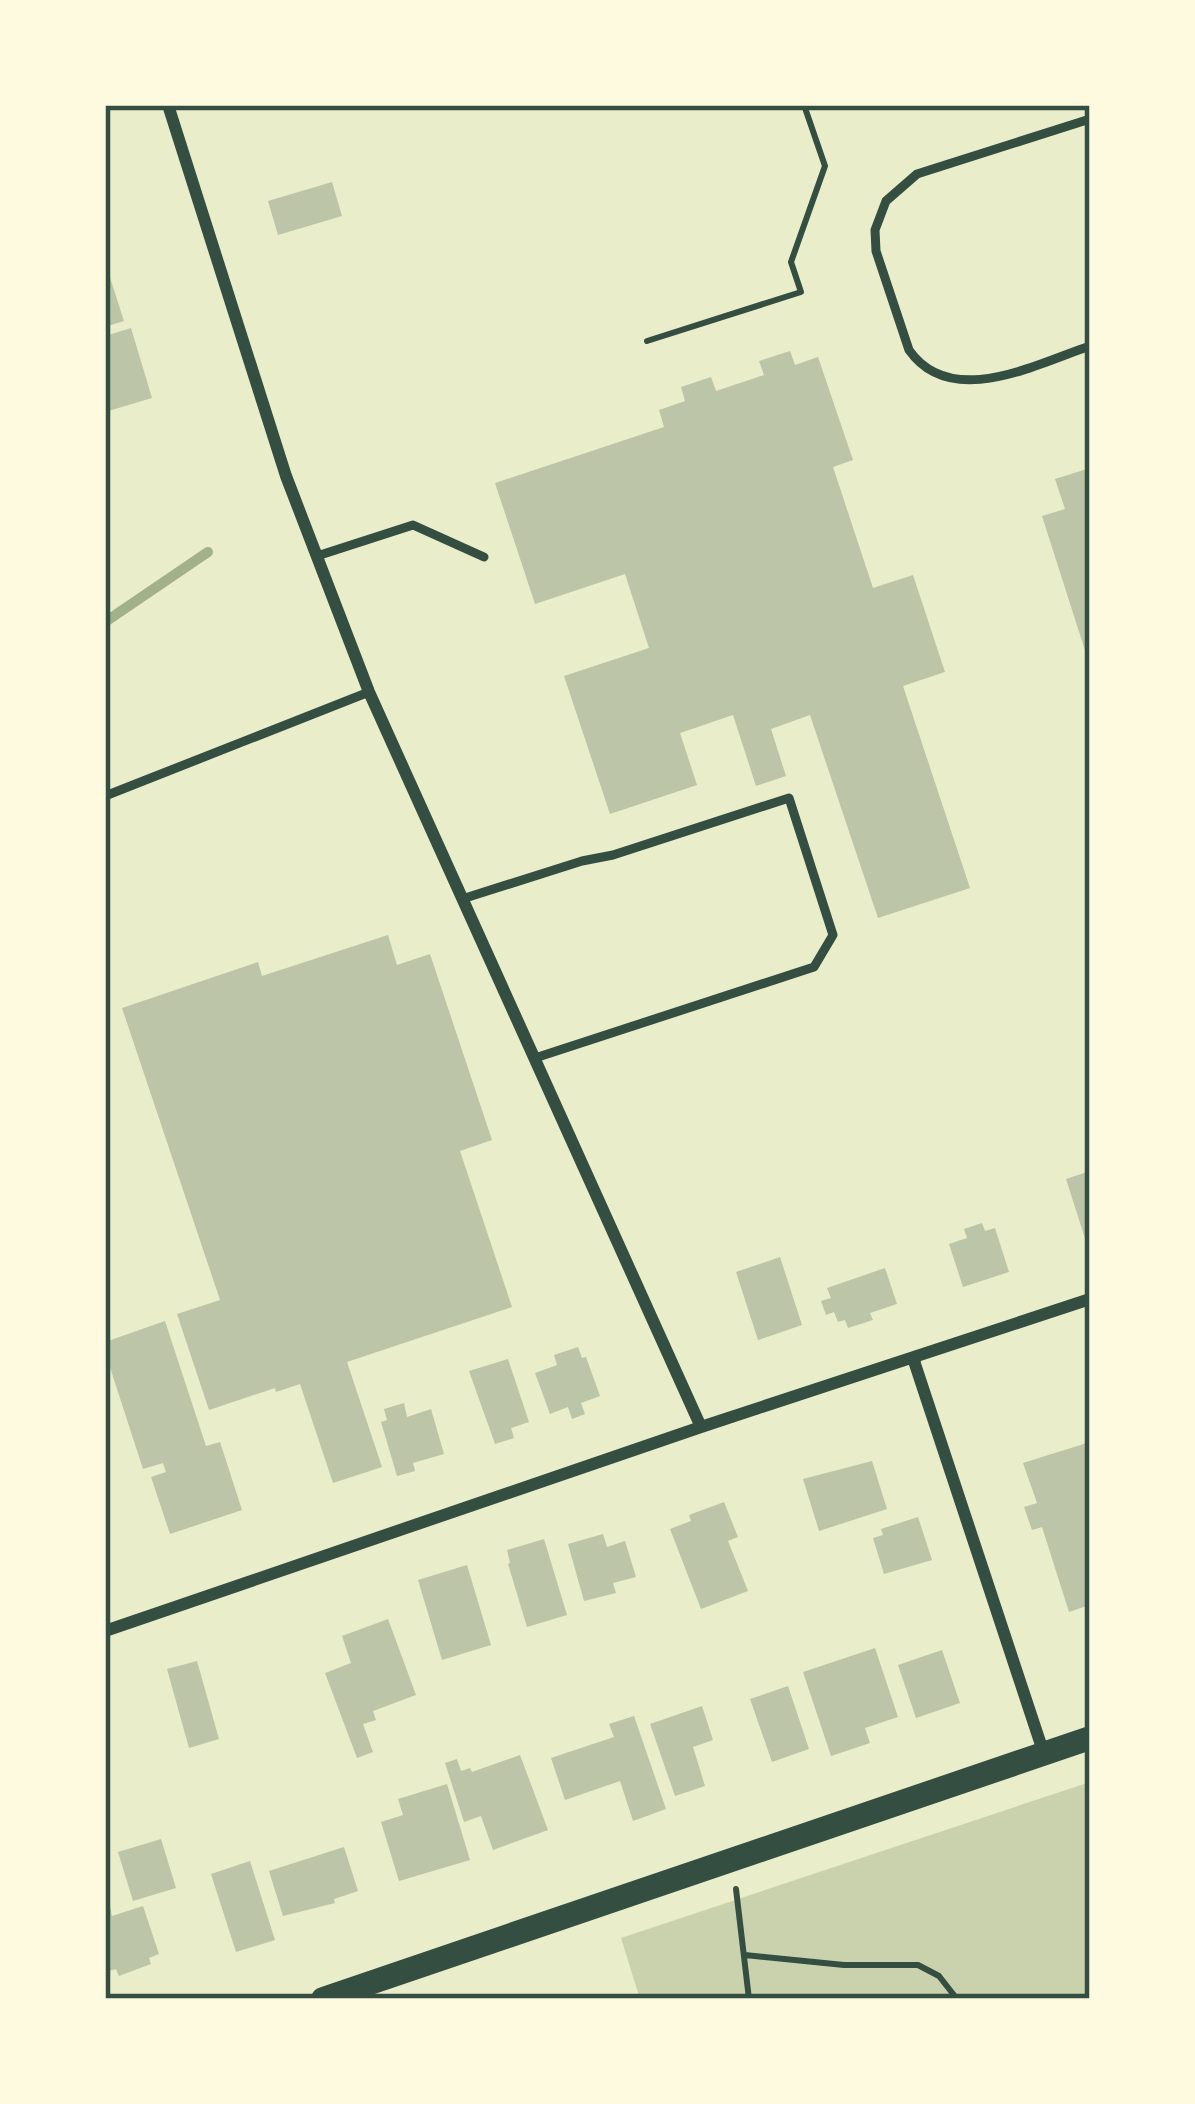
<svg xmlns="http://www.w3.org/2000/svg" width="1195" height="2104" font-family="'PT Sans',sans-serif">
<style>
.green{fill:#cad2ad}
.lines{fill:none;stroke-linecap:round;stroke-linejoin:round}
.stream{stroke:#a3b18a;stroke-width:10}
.building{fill:#bcc5a7}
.path{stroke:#344e41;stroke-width:6}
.service{stroke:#344e41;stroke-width:9}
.minor{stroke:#344e41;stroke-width:12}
.secondary{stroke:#344e41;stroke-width:24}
.neatline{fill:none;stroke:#344e41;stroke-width:4.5}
</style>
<rect width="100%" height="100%" fill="#e9edc9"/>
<path class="green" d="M 1090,1782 L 1090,1999 L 640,1999 L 621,1938 Z"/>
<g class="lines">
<path class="stream" d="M 105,622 L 208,552"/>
</g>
<path class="building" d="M 332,182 L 342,216 L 278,235 L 268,201 Z
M 106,265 L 124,321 L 105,327 L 105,266 Z
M 131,328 L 152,398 L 105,412 L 105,336 Z
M 790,351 L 795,365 L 818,357 L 853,460 L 833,467 L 873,588 L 913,575 L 945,672 L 903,686 L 970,888 L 878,918 L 810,715 L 771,729 L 786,776 L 756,786 L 733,715 L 680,733 L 697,785 L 610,814 L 564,676 L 649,648 L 625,574 L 535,604 L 495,483 L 664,427 L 659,410 L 685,401 L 681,387 L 711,377 L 716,391 L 764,375 L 759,361 Z
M 1090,468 L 1090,663 L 1089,663 L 1042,516 L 1065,509 L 1055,479 Z
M 388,935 L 397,965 L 430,954 L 492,1140 L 460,1151 L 512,1307 L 347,1362 L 382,1467 L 333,1483 L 300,1384 L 276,1392 L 275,1388 L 209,1410 L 177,1314 L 220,1300 L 122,1008 L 258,962 L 262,976 Z
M 1090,1171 L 1090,1251 L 1089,1251 L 1066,1179 Z
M 982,1223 L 985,1231 L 995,1228 L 1009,1272 L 963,1287 L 949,1244 L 967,1238 L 964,1229 Z
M 780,1257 L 802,1325 L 758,1340 L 736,1272 Z
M 885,1268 L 897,1304 L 870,1313 L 873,1320 L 848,1328 L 845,1320 L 838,1322 L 834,1312 L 826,1315 L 821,1301 L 831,1298 L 827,1288 Z
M 165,1321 L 206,1446 L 220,1442 L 242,1510 L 170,1534 L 151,1477 L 166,1472 L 163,1463 L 143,1469 L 105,1352 L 105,1342 Z
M 578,1347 L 582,1358 L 586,1357 L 600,1396 L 581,1403 L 585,1414 L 572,1419 L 568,1407 L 550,1414 L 535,1373 L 557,1365 L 554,1355 Z
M 508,1359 L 529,1422 L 511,1428 L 514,1438 L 495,1444 L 469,1371 Z
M 404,1403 L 407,1417 L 431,1409 L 444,1454 L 413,1463 L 415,1471 L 397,1476 L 381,1422 L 387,1420 L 384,1409 Z
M 1090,1442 L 1090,1605 L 1069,1612 L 1042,1527 L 1032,1530 L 1024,1507 L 1037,1503 L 1023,1463 Z
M 872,1461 L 887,1509 L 819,1531 L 803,1479 Z
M 724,1502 L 738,1537 L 728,1541 L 748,1591 L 701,1609 L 670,1529 L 691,1521 L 689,1515 Z
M 918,1517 L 932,1560 L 884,1574 L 873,1538 L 883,1535 L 881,1529 Z
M 603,1534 L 607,1547 L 625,1541 L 636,1577 L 613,1583 L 616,1593 L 584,1601 L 568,1544 Z
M 544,1539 L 567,1615 L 527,1627 L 508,1564 L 510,1563 L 507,1550 Z
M 467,1565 L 491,1645 L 442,1660 L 418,1580 Z
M 388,1619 L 416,1695 L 373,1711 L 376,1720 L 363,1724 L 373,1752 L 357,1758 L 325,1673 L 351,1663 L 342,1636 Z
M 875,1648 L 898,1717 L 865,1728 L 870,1743 L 831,1756 L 803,1672 Z
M 942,1650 L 960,1703 L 916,1718 L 898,1665 Z
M 197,1661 L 219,1739 L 189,1748 L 167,1669 Z
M 788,1686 L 809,1749 L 772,1762 L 750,1699 Z
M 702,1706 L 713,1740 L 693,1747 L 705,1786 L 675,1796 L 650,1724 Z
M 634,1716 L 666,1809 L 633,1821 L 620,1781 L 565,1800 L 551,1758 L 614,1737 L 609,1724 Z
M 520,1755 L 548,1830 L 493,1850 L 481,1816 L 464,1822 L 445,1763 L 457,1759 L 461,1771 L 470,1768 L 472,1772 Z
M 447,1784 L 470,1860 L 399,1881 L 381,1822 L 403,1815 L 398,1799 Z
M 161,1839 L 176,1888 L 133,1901 L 118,1852 Z
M 344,1847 L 358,1891 L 334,1899 L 335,1903 L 283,1916 L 269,1871 Z
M 250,1861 L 275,1940 L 236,1952 L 211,1874 Z
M 143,1906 L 159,1954 L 149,1958 L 151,1964 L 119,1976 L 116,1969 L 105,1972 L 105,1909 L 110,1907 L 112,1916 Z"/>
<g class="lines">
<path class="path" d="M 647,341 L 801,292 L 791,262 L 825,166 L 804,105
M 736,1889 L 749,1999
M 745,1955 L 844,1965 L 918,1965 L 939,1976 L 957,1999"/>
<path class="service" d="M 1090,119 L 917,174 L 886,201 L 875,230 L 876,251 L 909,350 C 951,410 1036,364 1090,346
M 317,556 L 413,525 L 484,557
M 105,796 L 369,692
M 462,899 L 582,861 L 613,855 L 789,798 L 833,935 L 814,967 L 535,1058"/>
<path class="minor" d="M 168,105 L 286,476 L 369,692 L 701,1427
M 917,1357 L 913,1358 L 1044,1754
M 105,1631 L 701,1427 L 1090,1299"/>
<path class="secondary" d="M 323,1999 L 1090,1738"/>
</g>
<rect width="1195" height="2104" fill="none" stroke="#fefae0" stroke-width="216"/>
<rect x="108" y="108" width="979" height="1888" class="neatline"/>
</svg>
